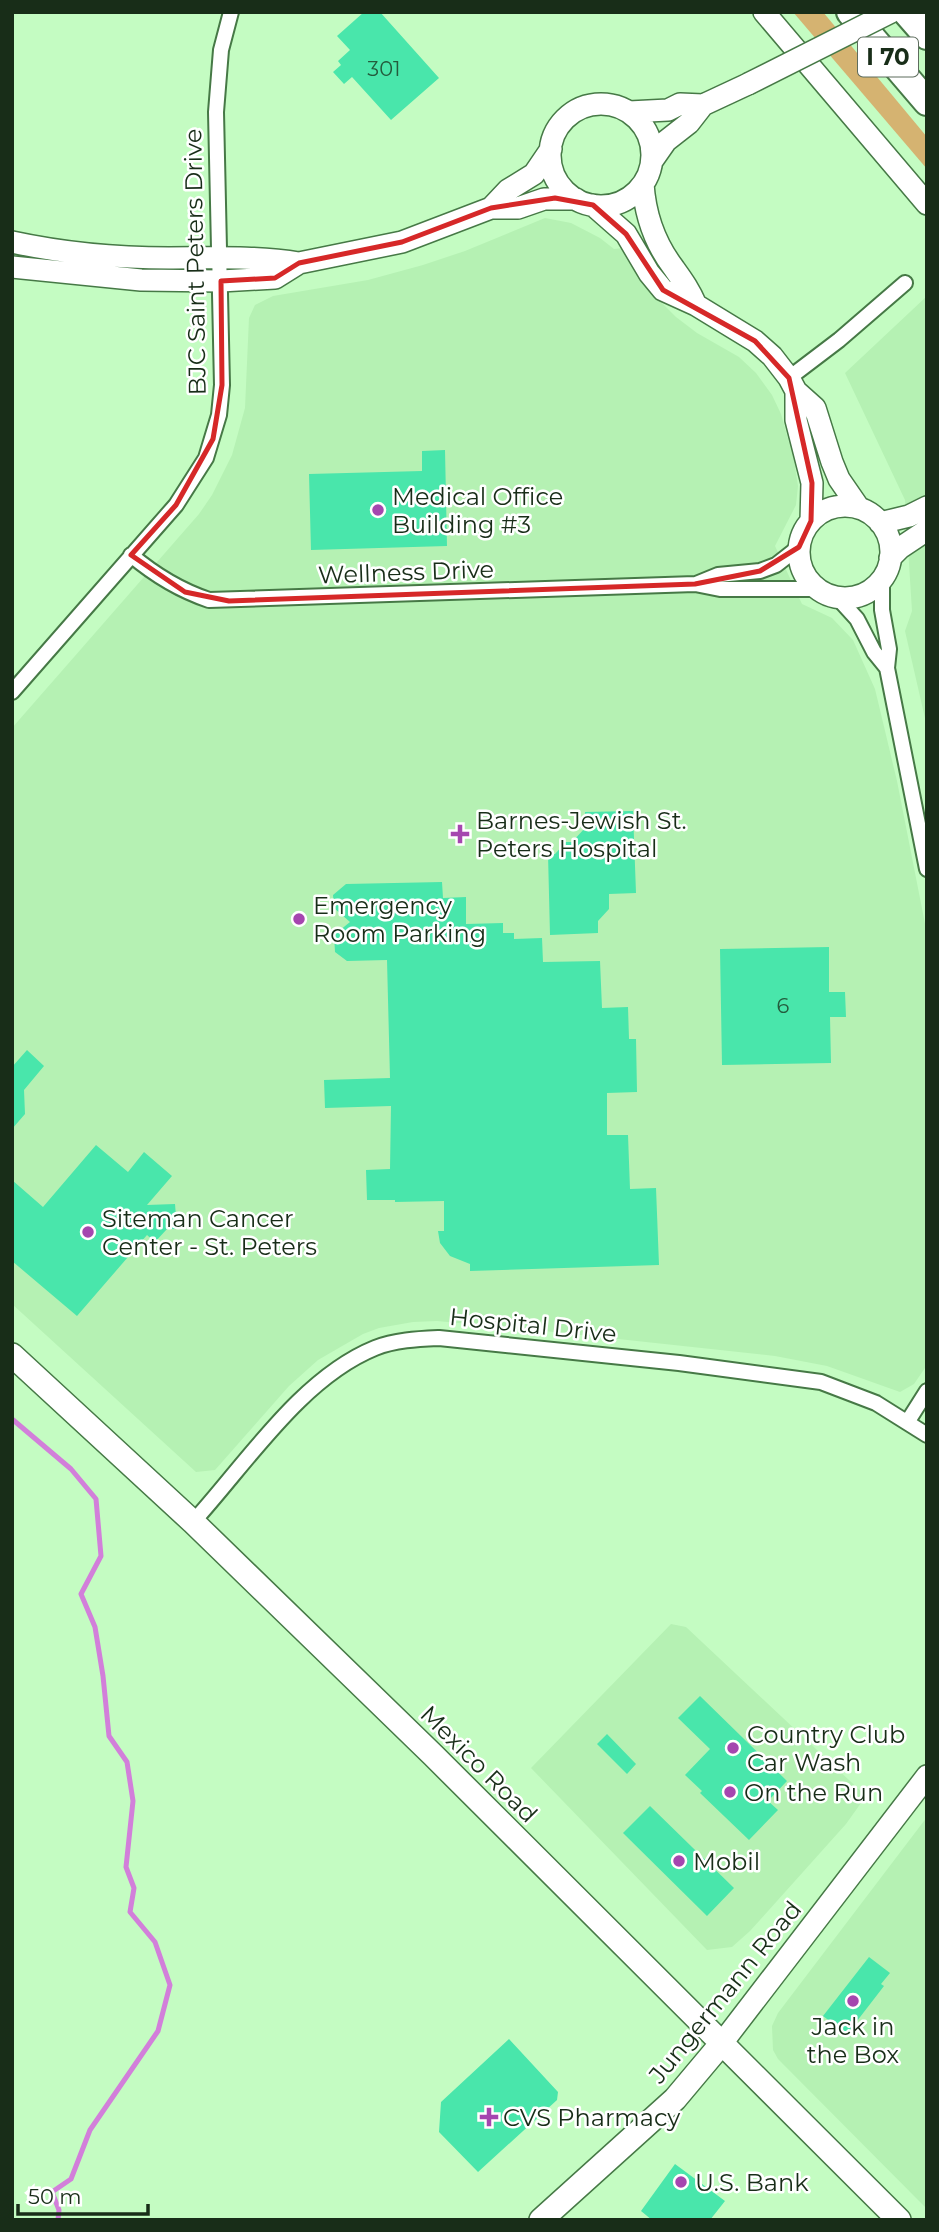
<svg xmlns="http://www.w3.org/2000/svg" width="939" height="2232" font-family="Montserrat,sans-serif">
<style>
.built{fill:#b5f1b3}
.green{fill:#d5b371}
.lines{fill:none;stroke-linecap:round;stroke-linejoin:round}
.stream{stroke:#d27fda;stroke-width:5}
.building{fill:#49e6ab}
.street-casing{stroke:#467946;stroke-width:18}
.secondary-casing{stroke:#467946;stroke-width:24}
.primary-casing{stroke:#467946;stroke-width:26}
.highway-casing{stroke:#467946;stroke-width:30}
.street{stroke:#fff;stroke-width:14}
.secondary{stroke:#fff;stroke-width:21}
.primary{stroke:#fff;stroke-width:23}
.highway{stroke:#fff;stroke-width:26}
.secondary-bridge-casing{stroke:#467946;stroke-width:24;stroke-linecap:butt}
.secondary-bridge{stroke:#fff;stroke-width:21}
.marked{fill:none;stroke:#d62828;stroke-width:5;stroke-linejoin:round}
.poi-dot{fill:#a546af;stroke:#fff;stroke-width:2.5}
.labels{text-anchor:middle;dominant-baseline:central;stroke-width:5;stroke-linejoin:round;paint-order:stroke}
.number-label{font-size:21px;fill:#245b3d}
.shield{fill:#fff;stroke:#5d6c5d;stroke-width:2}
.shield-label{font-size:23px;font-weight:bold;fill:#182d18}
.street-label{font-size:24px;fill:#182d18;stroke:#fff}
.poi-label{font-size:24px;fill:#182d18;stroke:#fff;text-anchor:start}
</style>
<rect width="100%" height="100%" fill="#c4fcc2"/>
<path class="built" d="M 545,218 L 571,223 L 600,238 L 614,249 L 624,248 L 654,295 L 676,317 L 697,333 L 739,357 L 756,373 L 772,395 L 781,414 L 794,460 L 798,486 L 796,505 L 775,546 L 802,604 L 832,618 L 853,640 L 875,689 L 897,781 L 927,934 L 927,1365 L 914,1384 L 900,1392 L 827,1366 L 775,1356 L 535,1330 L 437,1321 L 413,1322 L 379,1328 L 363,1334 L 318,1360 L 289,1386 L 215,1470 L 196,1472 L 12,1304 L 12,728 L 199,514 L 212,495 L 232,455 L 245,408 L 249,318 L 255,305 L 273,296 L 368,280 L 423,265 L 465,251 Z
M 927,296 L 927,727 L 905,631 L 912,611 L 905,500 L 845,373 Z
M 671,1624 L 686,1627 L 866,1796 L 846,1824 L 750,1931 L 732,1947 L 707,1950 L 531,1768 Z
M 927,1817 L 927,2209 L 778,2059 L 773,2050 L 772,2026 L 778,2013 Z"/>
<path class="green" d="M 793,12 L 823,12 L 927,137 L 927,169 Z"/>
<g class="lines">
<path class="stream" d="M 12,1419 L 71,1469 L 96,1499 L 101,1556 L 81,1594 L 95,1627 L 103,1676 L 109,1736 L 127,1762 L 133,1801 L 126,1867 L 134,1888 L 130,1912 L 155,1942 L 170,1985 L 158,2031 L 90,2130 L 71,2179 L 52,2192 L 59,2210 L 58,2220"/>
</g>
<path class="building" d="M 364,12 L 380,12 L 439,78 L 391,120 L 352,77 L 344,84 L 333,72 L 341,65 L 338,61 L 350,50 L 337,36 Z
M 445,450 L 447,546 L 311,550 L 309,474 L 422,471 L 422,451 Z
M 633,811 L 636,893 L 609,894 L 609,909 L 598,921 L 598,933 L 550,935 L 548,854 L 555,854 L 566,842 L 572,842 L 585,828 L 585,812 Z
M 442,882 L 443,898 L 466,897 L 466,924 L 503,923 L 503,933 L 514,933 L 514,939 L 542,938 L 543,962 L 600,961 L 602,1008 L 628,1007 L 629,1039 L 636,1039 L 637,1092 L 607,1093 L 607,1135 L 628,1135 L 630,1189 L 656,1188 L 659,1265 L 470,1271 L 470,1264 L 450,1256 L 440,1243 L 438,1231 L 444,1231 L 444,1201 L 395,1202 L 395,1200 L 367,1200 L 366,1170 L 390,1169 L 391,1106 L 325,1108 L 324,1080 L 390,1078 L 387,960 L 347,961 L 335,952 L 334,935 L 350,922 L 334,908 L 333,895 L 346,884 Z
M 829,947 L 829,992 L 845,992 L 846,1017 L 830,1017 L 831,1063 L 722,1065 L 720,949 Z
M 27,1050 L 44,1066 L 24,1090 L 25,1114 L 12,1129 L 12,1067 Z
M 96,1145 L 128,1172 L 144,1152 L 172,1176 L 147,1205 L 175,1204 L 177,1229 L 167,1229 L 155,1242 L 147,1235 L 77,1316 L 12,1261 L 12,1180 L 43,1207 Z
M 700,1696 L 787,1781 L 768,1801 L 778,1810 L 749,1840 L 700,1793 L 702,1791 L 685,1775 L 710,1749 L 678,1718 Z
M 607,1734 L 636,1764 L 627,1774 L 597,1744 Z
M 650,1806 L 734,1888 L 707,1916 L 623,1833 Z
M 869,1957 L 890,1973 L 881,1984 L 884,1986 L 847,2034 L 823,2016 Z
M 509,2039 L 558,2092 L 557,2100 L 478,2172 L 439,2132 L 441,2102 Z
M 675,2164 L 725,2201 L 710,2220 L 652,2220 L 641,2211 Z"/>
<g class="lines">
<defs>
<path id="street" d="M 789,378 L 839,340 L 905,283
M 131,555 C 156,576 179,590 209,600 L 695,584 L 720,589 L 817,589
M 882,579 L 882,610 L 889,649 L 887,668 L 927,869
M 696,584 L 718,575 L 760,571 L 776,565 L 799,547
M 837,597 L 857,619 L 874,652 L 887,668
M 12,692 L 176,505 L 206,458 L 219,415 L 222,385 L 216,112 L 221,50 L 231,12
M 908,1421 L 927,1391
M 193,1522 C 246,1464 301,1378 375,1348 C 395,1340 418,1339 439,1338 L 679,1363 L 821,1382 L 876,1403 L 927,1435"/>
<path id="secondary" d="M 764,12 L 927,204
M550 155a51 51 0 1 1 102 0a51 51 0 1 1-102 0Z
M 629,112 L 668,110 L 680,104 L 703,105
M 652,161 L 666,141 L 689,123 L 703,105 L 748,84
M 643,184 C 645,214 655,243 673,267 C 683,281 689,289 696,305
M 593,205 L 626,234 L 649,273 L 663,290 L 696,305 L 732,327 L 755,341 L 772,356 L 789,378 L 796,391 L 815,408 L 832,462 L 839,479 L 859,508
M 491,208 L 518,208 L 544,199 L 576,199
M 12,242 C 63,253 117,258 169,258 C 213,258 256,256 299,263
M 12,267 L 141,280 L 221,281 L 275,278 L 299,263 L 402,242 L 491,208 L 508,190 L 534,174 L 551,149
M 796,391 L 796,420 L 812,483 L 811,521
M799 552a46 46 0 1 1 92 0a46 46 0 1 1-92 0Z
M 880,523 L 909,516 L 927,507
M 890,558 L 900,548 L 927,530
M 722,2043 L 927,1776"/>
<path id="primary" d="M 12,1355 L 193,1522 L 433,1755 L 899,2220
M 541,2220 L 675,2099 L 722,2043"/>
<path id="highway" d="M 850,12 L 927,102
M 906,12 L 927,36"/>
</defs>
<use href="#street" class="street-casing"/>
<use href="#secondary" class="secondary-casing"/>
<use href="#primary" class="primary-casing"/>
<use href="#highway" class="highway-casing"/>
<use href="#street" class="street"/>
<use href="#secondary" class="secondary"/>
<use href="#primary" class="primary"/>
<use href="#highway" class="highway"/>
<defs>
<path id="secondary-bridge" d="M 748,84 L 891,12"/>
</defs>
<use href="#secondary-bridge" class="secondary-bridge-casing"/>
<use href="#secondary-bridge" class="secondary-bridge"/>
</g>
<path class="marked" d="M 555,198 L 593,205 L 626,234 L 663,290 L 755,341 L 789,378 L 812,483 L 811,521 L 799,547 L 760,571 L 695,584 L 229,601 L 185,592 L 131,555 L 176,505 L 213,439 L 222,385 L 221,281 L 275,278 L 299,263 L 402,242 L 491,208 Z"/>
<g class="poi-dot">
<circle cx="378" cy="510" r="7"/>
<path d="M456.5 823.5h7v7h7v7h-7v7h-7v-7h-7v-7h7z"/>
<circle cx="299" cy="919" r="7"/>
<circle cx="88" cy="1232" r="7"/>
<circle cx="733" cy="1748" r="7"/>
<circle cx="730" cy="1792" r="7"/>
<circle cx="679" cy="1861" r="7"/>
<circle cx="853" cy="2001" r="7"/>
<path d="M485.5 2106.5h7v7h7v7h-7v7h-7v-7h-7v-7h7z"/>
<circle cx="681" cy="2182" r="7"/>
</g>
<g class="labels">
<g class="number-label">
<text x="384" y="68">301</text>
<text x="783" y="1005">6</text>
</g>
<rect class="shield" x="858" y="37.5" width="60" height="39" rx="5"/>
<g class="shield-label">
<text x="888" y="57">I 70</text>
</g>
<g class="street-label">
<text transform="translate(195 262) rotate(-91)">BJC Saint Peters Drive</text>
<text transform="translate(406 572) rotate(-2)">Wellness Drive</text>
<text transform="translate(533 1325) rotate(6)">Hospital Drive</text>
<text transform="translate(479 1764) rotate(45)">Mexico Road</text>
<text transform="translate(725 1992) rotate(-51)">Jungermann Road</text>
</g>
<g class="poi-label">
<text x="392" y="496">Medical Office<tspan x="392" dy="28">Building #3</tspan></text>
<text x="476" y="820">Barnes-Jewish St.<tspan x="476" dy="28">Peters Hospital</tspan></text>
<text x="313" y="905">Emergency<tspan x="313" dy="28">Room Parking</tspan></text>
<text x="102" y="1218">Siteman Cancer<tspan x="102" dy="28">Center - St. Peters</tspan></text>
<text x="747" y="1734">Country Club<tspan x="747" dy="28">Car Wash</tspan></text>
<text x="744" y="1792">On the Run</text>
<text x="693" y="1861">Mobil</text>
<text x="853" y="2026" text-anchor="middle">Jack in<tspan x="853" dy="28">the Box</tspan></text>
<text x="503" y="2117">CVS Pharmacy</text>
<text x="695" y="2182">U.S. Bank</text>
</g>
</g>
<rect width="939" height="2232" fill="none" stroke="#182d18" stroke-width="28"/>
<path d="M18 2204v10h130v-10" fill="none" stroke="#182d18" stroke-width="3.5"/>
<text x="28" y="2204" font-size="21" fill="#182d18" stroke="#ffffff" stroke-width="5" paint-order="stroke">50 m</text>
</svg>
